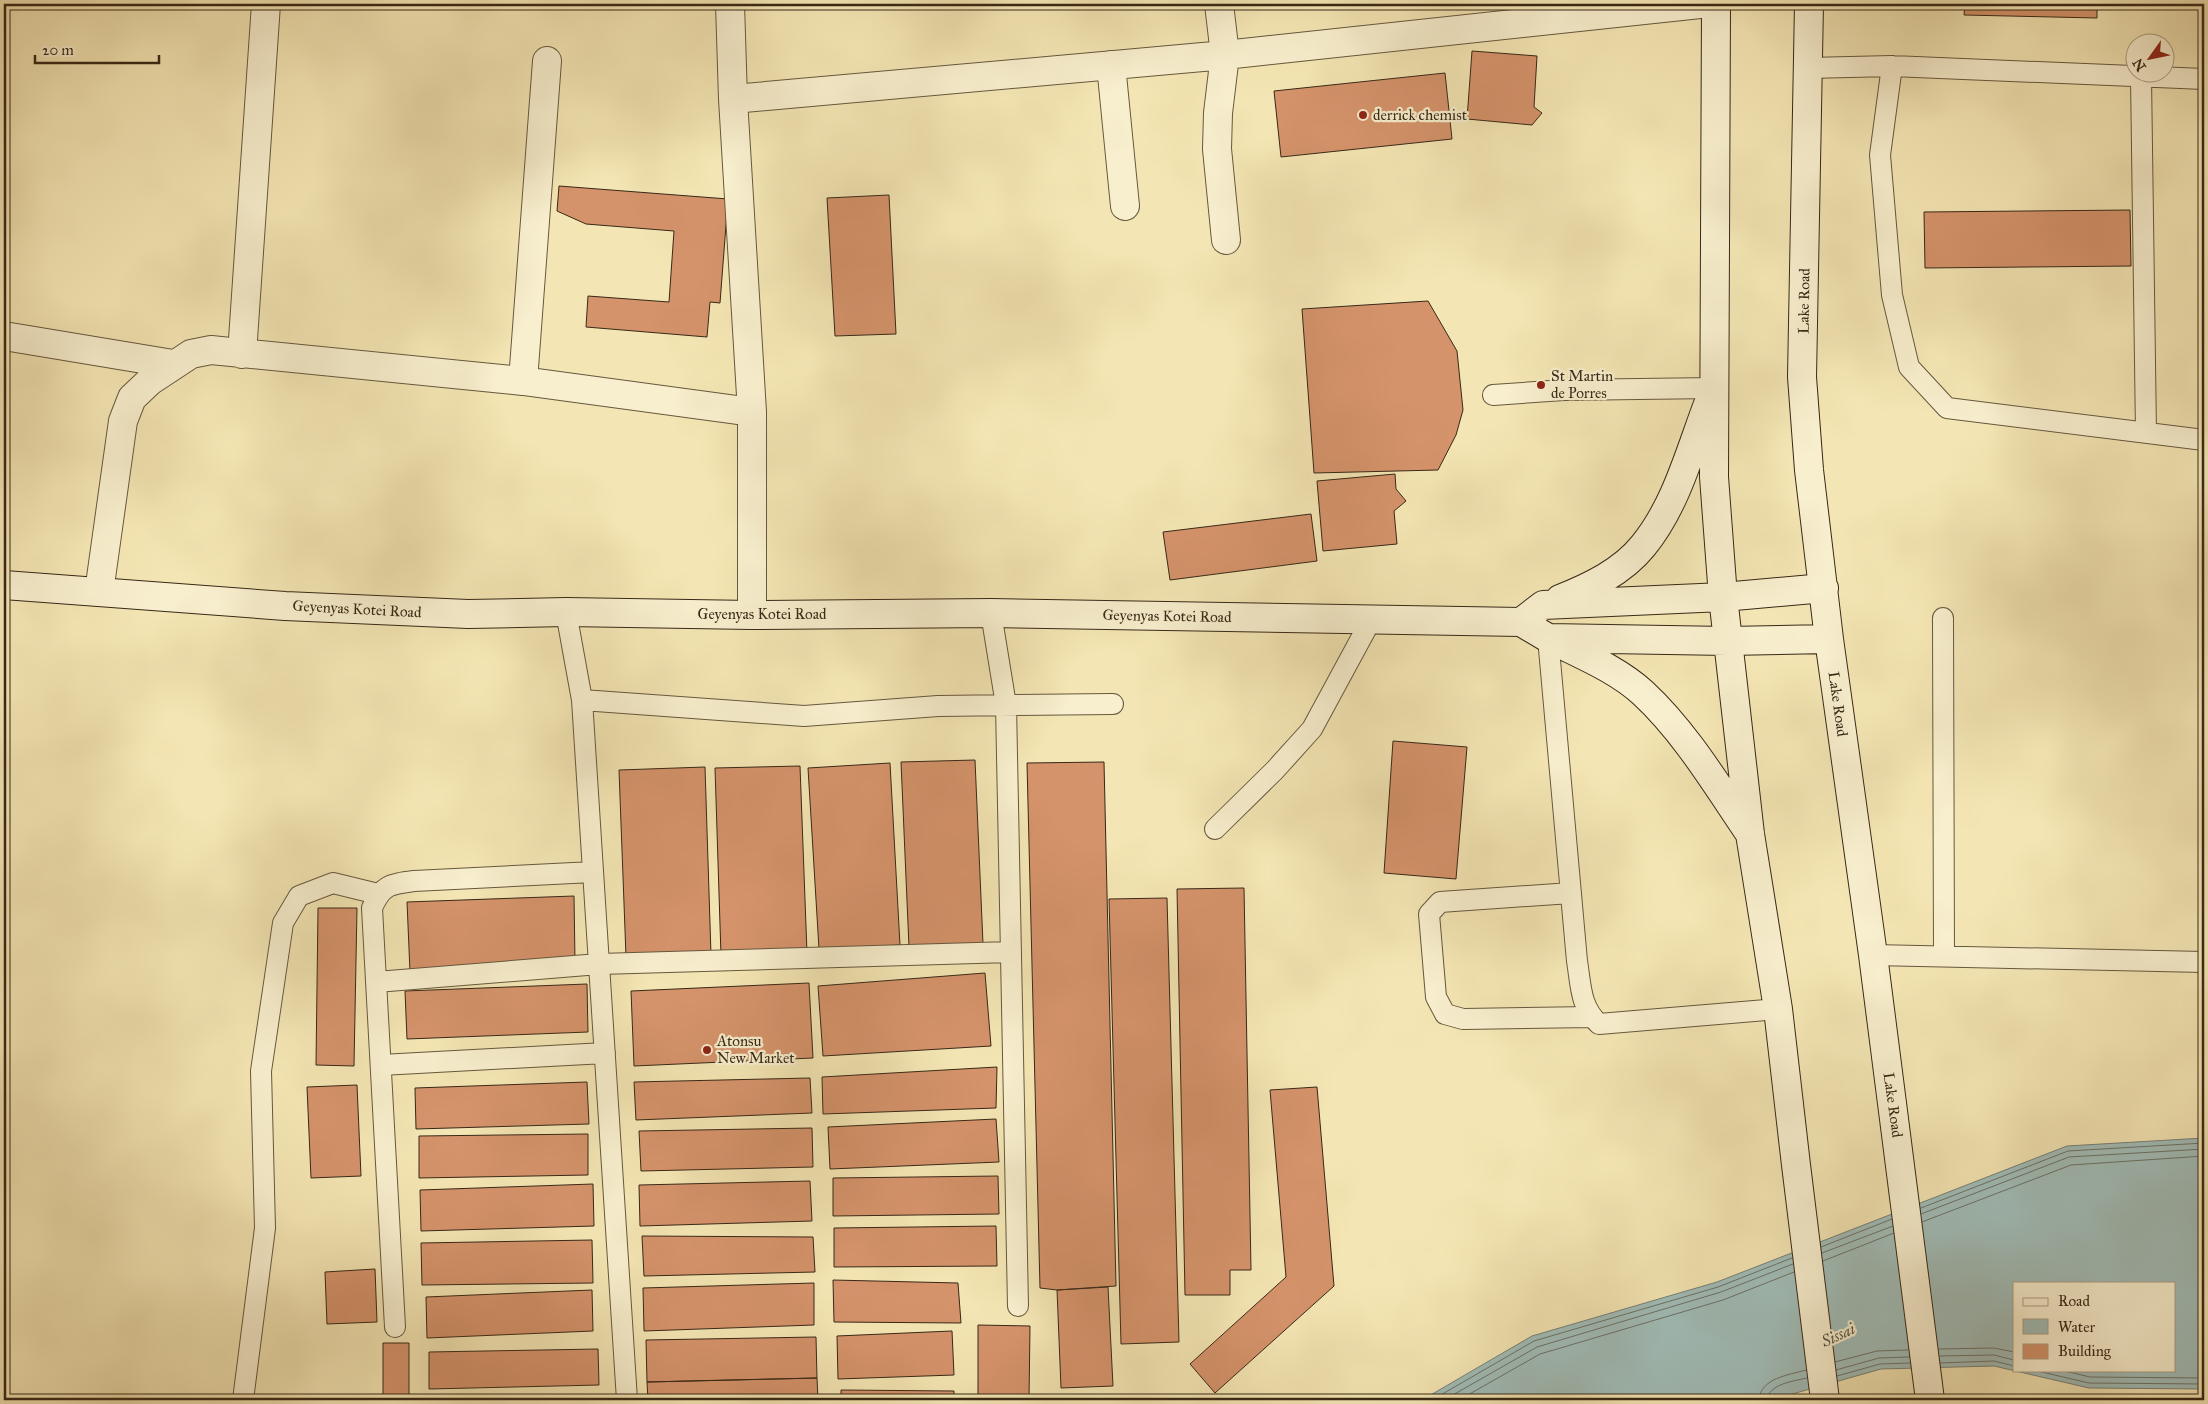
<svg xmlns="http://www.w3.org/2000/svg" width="2208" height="1404" font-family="'IM FELL Great Primer',serif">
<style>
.water{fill:#a1bdb8;stroke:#778177;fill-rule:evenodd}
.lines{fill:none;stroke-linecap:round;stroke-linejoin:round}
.shore{stroke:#6c7267;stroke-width:1}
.building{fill:#d5936b;stroke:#372816}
.lane-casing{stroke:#66583e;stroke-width:22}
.street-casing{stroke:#66583e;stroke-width:30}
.secondary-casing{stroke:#372816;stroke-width:30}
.lane{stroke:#f8efce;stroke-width:20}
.street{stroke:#f8efce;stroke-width:28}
.secondary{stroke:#f8efce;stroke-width:28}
.poi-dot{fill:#8f2418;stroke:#f8efce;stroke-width:2}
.labels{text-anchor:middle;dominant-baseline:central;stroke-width:4.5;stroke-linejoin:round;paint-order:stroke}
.poi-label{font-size:15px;fill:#372816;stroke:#f8efce;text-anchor:start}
.street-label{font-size:15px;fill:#372816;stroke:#f8efce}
.water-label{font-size:16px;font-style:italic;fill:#575547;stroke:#f8efce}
</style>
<rect width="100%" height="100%" fill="#f4e6b4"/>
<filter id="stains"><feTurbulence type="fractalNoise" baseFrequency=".004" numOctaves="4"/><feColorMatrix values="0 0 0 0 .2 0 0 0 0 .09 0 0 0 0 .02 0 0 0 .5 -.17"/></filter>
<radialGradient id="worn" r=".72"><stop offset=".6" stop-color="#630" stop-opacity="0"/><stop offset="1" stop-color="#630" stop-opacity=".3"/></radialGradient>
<path class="water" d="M 2204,1138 L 2204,1389 L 2089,1388 L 1994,1366 L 1881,1369 L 1771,1400 L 1422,1400 L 1532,1336 L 1717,1282 L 2067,1146 ZM 2014,1283 L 2174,1283 L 2174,1370 L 2014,1370 Z"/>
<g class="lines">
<path class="shore" d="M 1921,1208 L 2068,1151 L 2204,1143
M 1921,1214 L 2069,1157 L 2204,1149
M 1922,1222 L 2071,1165 L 2204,1156
M 1821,1247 L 1892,1219
M 1822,1253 L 1893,1226
M 1823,1261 L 1894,1233
M 1939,1349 L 1994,1348 L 2014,1352
M 1940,1356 L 1994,1355 L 2014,1360
M 1835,1362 L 1877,1351 L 1908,1350
M 1940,1363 L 1994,1361 L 2014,1366
M 1836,1370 L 1879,1358 L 1909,1357
M 2033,1370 L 2089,1383 L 2204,1384
M 2060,1370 L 2090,1377 L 2204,1378
M 1837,1376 L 1880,1364 L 1910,1363
M 1432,1400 L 1534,1341 L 1718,1287 L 1792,1258
M 1444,1400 L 1537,1347 L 1721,1292 L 1793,1264
M 1459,1400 L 1540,1354 L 1723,1300 L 1794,1272
M 1759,1400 C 1760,1378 1789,1375 1806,1370
M 1767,1400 C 1768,1384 1794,1381 1807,1378"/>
</g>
<path class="building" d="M 1965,4 L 2097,4 L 2097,18 L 1964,15 Z
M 2150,4 L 2204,4 L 2204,10 L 2150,7 Z
M 1472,51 L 1537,56 L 1534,107 L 1542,113 L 1532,125 L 1467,119 Z
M 1445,73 L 1452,139 L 1281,157 L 1274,91 Z
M 559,186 L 728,199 L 720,303 L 710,302 L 707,337 L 586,327 L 588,296 L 669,302 L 674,231 L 586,224 L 557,211 Z
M 889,195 L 896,334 L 835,336 L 827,198 Z
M 2130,210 L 2131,266 L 1925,268 L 1924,212 Z
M 1428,301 L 1457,351 L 1463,410 L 1456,435 L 1438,470 L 1314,473 L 1302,309 Z
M 1395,474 L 1396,489 L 1406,501 L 1394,511 L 1397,544 L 1323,551 L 1317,481 Z
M 1311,514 L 1317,561 L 1170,580 L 1163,532 Z
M 1393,741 L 1467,747 L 1456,879 L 1384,873 Z
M 975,760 L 983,944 L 909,947 L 901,762 Z
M 1104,762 L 1116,1286 L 1057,1290 L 1040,1288 L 1027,763 Z
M 890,763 L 900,945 L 819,949 L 808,768 Z
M 800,766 L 807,953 L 721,956 L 715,768 Z
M 705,767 L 711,955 L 626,957 L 619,770 Z
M 1244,888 L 1251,1270 L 1230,1270 L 1230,1295 L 1185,1295 L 1177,889 Z
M 574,896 L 575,962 L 410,972 L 407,902 Z
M 1167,898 L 1179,1342 L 1121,1344 L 1109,899 Z
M 318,908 L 357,908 L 354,1066 L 316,1065 Z
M 985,973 L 991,1046 L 823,1056 L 818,986 Z
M 809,983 L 813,1058 L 634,1066 L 631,991 Z
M 587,984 L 588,1032 L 407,1039 L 405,991 Z
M 997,1067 L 996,1108 L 823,1114 L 822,1077 Z
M 810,1078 L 812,1113 L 636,1120 L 634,1082 Z
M 587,1082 L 589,1124 L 416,1129 L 415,1088 Z
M 357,1085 L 361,1176 L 311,1178 L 307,1087 Z
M 1317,1087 L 1334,1286 L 1215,1393 L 1190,1364 L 1286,1277 L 1270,1090 Z
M 996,1119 L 999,1162 L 830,1169 L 828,1127 Z
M 812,1128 L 813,1167 L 641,1171 L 639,1131 Z
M 588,1134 L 588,1175 L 419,1178 L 419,1136 Z
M 998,1176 L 999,1214 L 833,1216 L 833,1178 Z
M 810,1181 L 812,1221 L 640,1226 L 639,1185 Z
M 593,1184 L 594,1226 L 421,1231 L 420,1190 Z
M 996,1226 L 997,1266 L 834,1267 L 834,1228 Z
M 642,1236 L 813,1237 L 815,1272 L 644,1276 Z
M 592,1240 L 593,1283 L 422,1285 L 421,1243 Z
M 375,1269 L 377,1322 L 327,1324 L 325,1272 Z
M 833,1280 L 958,1283 L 961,1323 L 834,1322 Z
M 814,1283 L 814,1325 L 644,1331 L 643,1288 Z
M 1108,1287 L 1113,1386 L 1061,1388 L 1057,1290 Z
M 592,1290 L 593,1331 L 427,1338 L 426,1297 Z
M 978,1325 L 1030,1326 L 1029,1400 L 978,1400 Z
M 952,1331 L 954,1375 L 838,1379 L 837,1336 Z
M 816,1337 L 817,1378 L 647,1382 L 646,1340 Z
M 383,1343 L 409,1343 L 409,1400 L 383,1400 Z
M 598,1349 L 599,1385 L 429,1389 L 429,1352 Z
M 817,1378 L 818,1400 L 648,1400 L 647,1382 Z
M 841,1390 L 954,1391 L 954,1400 L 841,1400 Z"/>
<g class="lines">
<defs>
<path id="lane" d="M 1892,66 L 1880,155 L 1892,295 L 1909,367 L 1947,408 L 2204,440
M 1808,68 L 1892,66 L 2204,79
M 2141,77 L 2146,433
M 1493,395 L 1564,390 L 1714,388
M 566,612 L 582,700 L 627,1400
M 991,613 L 1006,705 L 1018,1306
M 1943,618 L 1944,956
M 1548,638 L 1577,961 C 1581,985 1580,1007 1599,1024 L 1778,1009
M 582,700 L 804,716 L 938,706 L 1113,704
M 1215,829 L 1275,770 L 1312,729 L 1371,620
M 1571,893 L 1440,902 L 1429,914 L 1436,997 L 1445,1014 L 1463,1019 L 1591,1017
M 1873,955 L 2204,962
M 376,982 L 599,964 L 1011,952
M 381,1065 L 605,1053
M 395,1327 L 372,908 C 382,885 390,884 414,881 L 593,872
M 243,1400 L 265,1228 L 261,1071 L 283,923 L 299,896 L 333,883 L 378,894"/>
<path id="street" d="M 730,4 L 733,99 L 752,412 L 752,615
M 1111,65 L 1125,206
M 733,99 L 1225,55 L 1219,4
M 1226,240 L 1217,149 L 1218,113 L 1225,55 L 1700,4
M 4,336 L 173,364
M 242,354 L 266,4
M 523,381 L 547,61
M 99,592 L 123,421 L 132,398 L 150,381 L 191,354 L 211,350 L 523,381 L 752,412"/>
<path id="secondary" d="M 1716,4 L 1714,477 L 1723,597 L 1750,834 L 1778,1009 L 1796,1165 L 1825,1400
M 1809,4 L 1802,377 L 1809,470 L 1829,639 L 1873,955 L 1930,1400
M 4,585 L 285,606 L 468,614 L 566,612 L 752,615 L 991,613 L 1521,622 L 1548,638 L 1727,641 L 1829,639
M 1560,599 C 1590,587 1622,572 1643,546 C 1676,506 1690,451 1708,404
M 1521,622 L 1543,605 L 1723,597 L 1824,588
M 1554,641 C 1584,656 1618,670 1643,693 C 1685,732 1716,784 1748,831"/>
</defs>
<use href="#lane" class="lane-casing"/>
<use href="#street" class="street-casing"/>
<use href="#secondary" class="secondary-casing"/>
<use href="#lane" class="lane"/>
<use href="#street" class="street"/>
<use href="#secondary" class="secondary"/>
</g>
<g class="poi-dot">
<circle cx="1363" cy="115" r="5"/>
<circle cx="1541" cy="385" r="5"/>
<circle cx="707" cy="1050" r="5"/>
</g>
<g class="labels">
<g class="poi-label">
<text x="1373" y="115">derrick chemist</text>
<text x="1551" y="376">St Martin<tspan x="1551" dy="17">de Porres</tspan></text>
<text x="717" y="1041">Atonsu<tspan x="717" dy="17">New Market</tspan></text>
</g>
<g class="street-label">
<text transform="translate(1804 301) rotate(-89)">Lake Road</text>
<text transform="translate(357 609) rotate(3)">Geyenyas Kotei Road</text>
<text x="762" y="614">Geyenyas Kotei Road</text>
<text transform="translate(1167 616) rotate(1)">Geyenyas Kotei Road</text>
<text transform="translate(1838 704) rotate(82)">Lake Road</text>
<text transform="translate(1893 1105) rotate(82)">Lake Road</text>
</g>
<g class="water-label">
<text transform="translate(1838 1335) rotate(-25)">Sissai</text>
</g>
</g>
<rect width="2208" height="1404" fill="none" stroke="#f4e6b4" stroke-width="20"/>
<rect x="5" y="5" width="2198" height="1394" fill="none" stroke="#372816" stroke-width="2.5"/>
<rect x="10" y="10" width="2188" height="1384" fill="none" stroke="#372816"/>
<rect x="2013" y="1282" width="162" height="90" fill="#f8efce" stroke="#ab9f84"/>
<rect x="2023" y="1298" width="25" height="8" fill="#f8efce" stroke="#ab9f84"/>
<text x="2058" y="1306" font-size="15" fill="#372816">Road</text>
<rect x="2023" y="1319" width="25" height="15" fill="#a1bdb8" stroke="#ab9f84"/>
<text x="2058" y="1332" font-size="15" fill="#372816">Water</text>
<rect x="2023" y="1344" width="25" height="15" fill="#d5936b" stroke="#ab9f84"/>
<text x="2058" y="1356" font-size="15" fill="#372816">Building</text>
<g transform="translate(2150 58) rotate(237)"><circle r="24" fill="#f8efce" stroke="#ab9f84"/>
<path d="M0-4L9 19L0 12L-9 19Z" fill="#8f2418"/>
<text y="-8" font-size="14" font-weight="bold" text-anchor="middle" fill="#372816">N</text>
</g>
<path d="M35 55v8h124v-8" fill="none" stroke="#372816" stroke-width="2.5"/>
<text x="42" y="55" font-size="15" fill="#372816" stroke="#f8efce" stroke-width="4" paint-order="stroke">20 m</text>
<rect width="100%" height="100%" filter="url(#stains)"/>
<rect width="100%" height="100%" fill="url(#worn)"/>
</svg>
